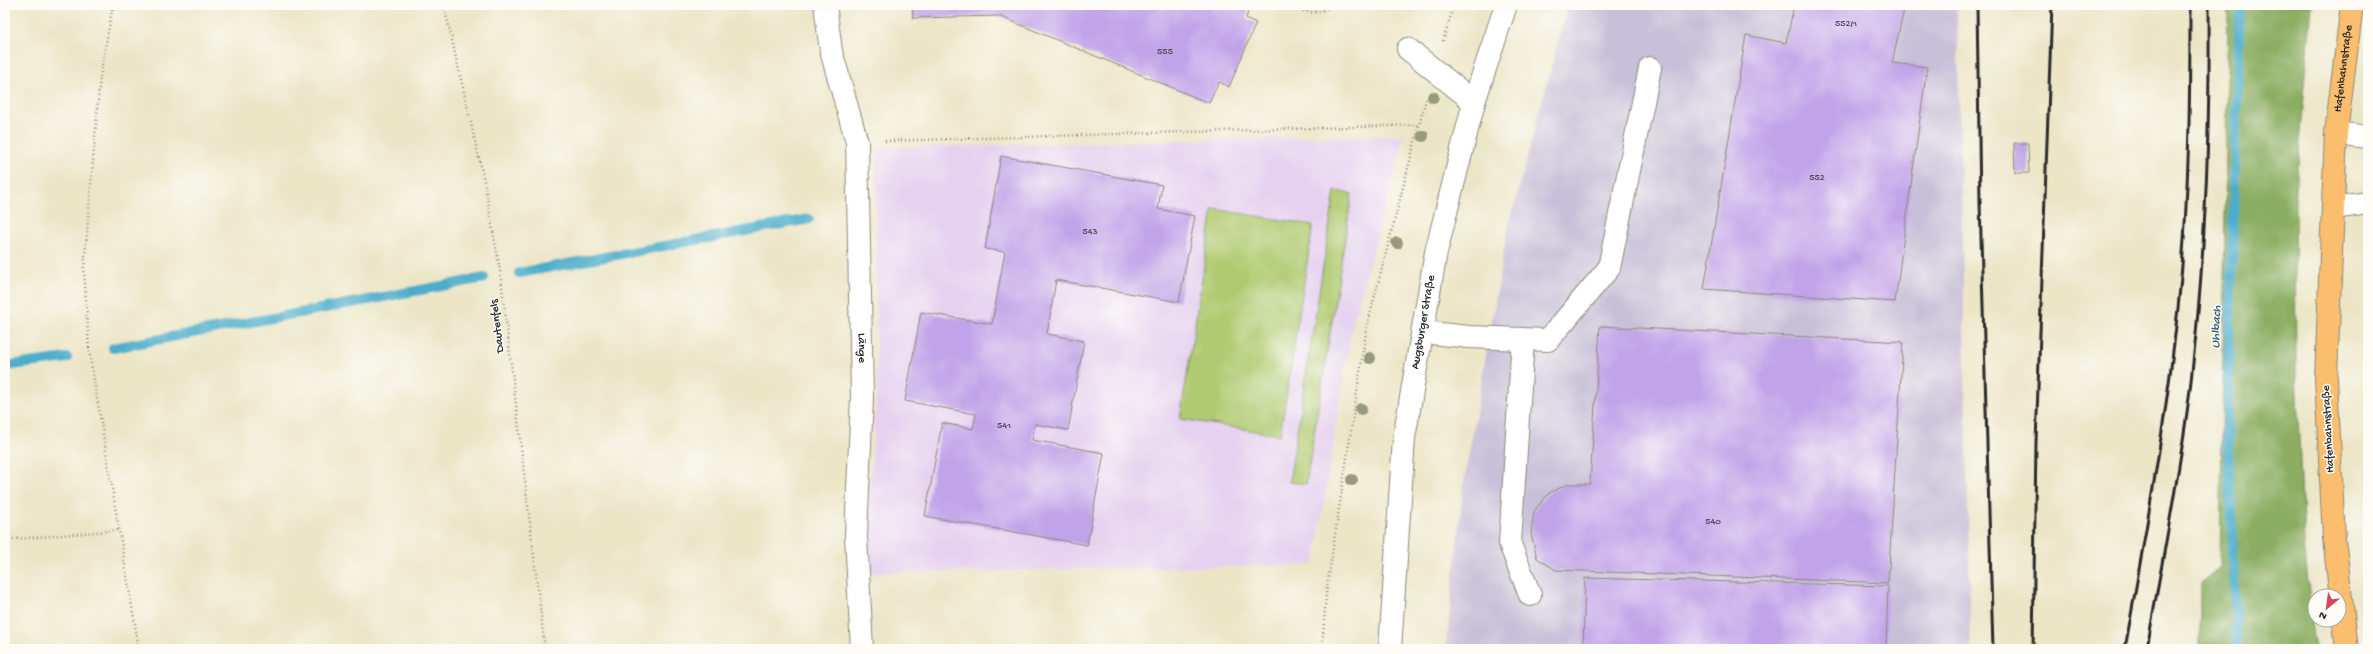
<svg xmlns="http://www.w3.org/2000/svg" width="2373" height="654" font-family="'Gochi Hand',sans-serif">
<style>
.built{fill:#e6d2f0}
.industrial{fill:#c8bfd8}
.green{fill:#afca6f;stroke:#6d7a4d}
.forest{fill:#8bae62;stroke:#5b6c46}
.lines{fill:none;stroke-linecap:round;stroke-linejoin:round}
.stream{stroke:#4badca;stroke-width:10}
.building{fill:#c1a3e9}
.minor-casing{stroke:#8c8879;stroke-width:24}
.major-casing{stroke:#8c8879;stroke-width:24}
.path{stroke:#8c8879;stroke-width:2.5;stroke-dasharray:1 3;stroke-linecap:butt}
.minor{stroke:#fff;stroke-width:22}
.major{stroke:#fabe6e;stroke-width:22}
.rail{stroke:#2b2b2b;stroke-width:3}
.tree{fill:#989a7c}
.labels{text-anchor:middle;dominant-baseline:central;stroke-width:3;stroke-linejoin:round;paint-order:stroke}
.number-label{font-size:10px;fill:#50495a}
.street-label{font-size:12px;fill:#2b2b2b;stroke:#fdfcf7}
.water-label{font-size:13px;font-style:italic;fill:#385f6b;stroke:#fdfcf7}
</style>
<rect width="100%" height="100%" fill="#fdfcf7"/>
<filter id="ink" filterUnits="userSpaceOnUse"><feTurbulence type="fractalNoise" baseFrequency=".025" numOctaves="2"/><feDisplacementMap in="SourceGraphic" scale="8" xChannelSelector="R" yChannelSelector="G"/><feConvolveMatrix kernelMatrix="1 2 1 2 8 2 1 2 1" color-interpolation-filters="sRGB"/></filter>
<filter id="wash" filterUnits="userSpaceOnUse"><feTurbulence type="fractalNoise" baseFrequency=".012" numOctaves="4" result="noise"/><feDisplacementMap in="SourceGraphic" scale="16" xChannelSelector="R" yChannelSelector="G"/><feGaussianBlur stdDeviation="0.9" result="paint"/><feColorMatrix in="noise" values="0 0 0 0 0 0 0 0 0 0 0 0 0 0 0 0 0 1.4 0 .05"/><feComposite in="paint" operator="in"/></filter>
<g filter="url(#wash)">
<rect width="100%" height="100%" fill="#ece6c7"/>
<path class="built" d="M 1405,135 L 1352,326 L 1314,565 L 871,573 L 867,536 L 876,396 L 876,148 Z"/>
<path class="industrial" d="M 1568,5 L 1957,5 L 1971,649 L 1446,649 L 1464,482 L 1507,233 Z"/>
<path class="green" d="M 1335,191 L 1352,194 L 1306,484 L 1289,482 Z
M 1213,209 L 1313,225 L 1280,435 L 1180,419 Z"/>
<path class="forest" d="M 2228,5 L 2312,5 L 2295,200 L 2296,373 L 2304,543 L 2315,649 L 2200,649 L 2200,583 L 2220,567 Z"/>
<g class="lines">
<path class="stream" d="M 519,273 L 809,219
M 113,348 L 484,278
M 5,366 L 67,358
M 2237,649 L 2227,419 L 2240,5"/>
</g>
<g id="blocks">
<path class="building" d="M 912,5 L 1232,5 L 1248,12 L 1246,18 L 1256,23 L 1229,87 L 1219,82 L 1209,103 L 999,16 L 913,18 Z
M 1794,5 L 1905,5 L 1892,63 L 1927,67 L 1895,302 L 1704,289 L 1746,35 L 1786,43 Z
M 2014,143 L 2028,143 L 2029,173 L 2015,173 Z
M 1001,156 L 1162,185 L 1158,209 L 1195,216 L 1179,302 L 1056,280 L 1047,334 L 1084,341 L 1068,430 L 1035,424 L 1032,440 L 1104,453 L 1087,545 L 925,516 L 942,423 L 973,429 L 976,414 L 905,401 L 921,312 L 992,324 L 1005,252 L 985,249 Z
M 1600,326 L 1903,342 L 1888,583 L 1556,570 L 1537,558 L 1531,534 L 1534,511 L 1549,493 L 1568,484 L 1590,484 Z
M 1585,578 L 1888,586 L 1886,649 L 1583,649 Z"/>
</g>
</g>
<g filter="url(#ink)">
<use href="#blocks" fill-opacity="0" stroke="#8c8879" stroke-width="1"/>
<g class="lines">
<defs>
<g id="minor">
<path id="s1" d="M 825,5 L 831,51 L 857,142 L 862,397 L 856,536 L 862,649"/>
<path d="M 1408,49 L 1474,102"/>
<path d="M 2336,133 L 2368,137"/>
<path d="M 2333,208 L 2368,203"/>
<path d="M 1422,332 L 1469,337 L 1548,340 L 1609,268 L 1650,68"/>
<path d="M 1523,339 L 1510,544 L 1530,595"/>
<path id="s2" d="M 1390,649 L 1404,438 L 1436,252 L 1474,102 L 1506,5"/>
</g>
<g id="major">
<path id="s3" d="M 2347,649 L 2334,539 L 2326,378 L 2336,133 L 2352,5"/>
</g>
</defs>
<use href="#minor" class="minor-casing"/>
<use href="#major" class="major-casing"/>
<path class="path" d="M 113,5 L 100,77 L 84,268 L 89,350 L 139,649
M 444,5 L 484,180 L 500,270 L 545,649
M 1288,5 C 1304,12 1317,17 1332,5
M 1443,41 L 1454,5
M 885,141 L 1418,125
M 5,540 L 120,530
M 1322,649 L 1326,594 L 1367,326 L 1426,99"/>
<use href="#minor" class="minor"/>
<use href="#major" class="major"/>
<path class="rail" d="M 1977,5 L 1980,203 L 1993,649
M 2033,649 L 2036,442 L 2052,5
M 2125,649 C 2145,536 2166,422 2178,308 C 2189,207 2190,106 2190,5
M 2147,649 C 2163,554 2183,459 2193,363 C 2206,244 2210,125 2209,5"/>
</g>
<g class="tree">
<circle cx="1433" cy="97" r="6"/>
<circle cx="1423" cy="136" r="6"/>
<circle cx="1397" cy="243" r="6"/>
<circle cx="1370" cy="358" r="6"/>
<circle cx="1361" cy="409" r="6"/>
<circle cx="1352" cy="480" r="6"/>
</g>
</g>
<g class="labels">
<g class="number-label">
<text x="1846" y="24">552/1</text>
<text x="1165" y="52">555</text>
<text x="1817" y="178">552</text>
<text x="1090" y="232">543</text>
<text x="1004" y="426">541</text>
<text x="1713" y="522">540</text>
</g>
<g class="street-label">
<text stroke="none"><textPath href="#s3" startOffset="582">Hafenbahnstraße</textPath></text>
<text stroke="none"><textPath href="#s2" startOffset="329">Augsburger Straße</textPath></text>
<text transform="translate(498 326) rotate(-97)">Dautenfels</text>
<text stroke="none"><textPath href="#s1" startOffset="347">Länge</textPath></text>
<text transform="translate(2329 429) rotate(-93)">Hafenbahnstraße</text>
</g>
<g class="water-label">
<text transform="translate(2217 327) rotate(-88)">Uhlbach</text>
</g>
</g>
<rect width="2373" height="654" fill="none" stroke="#fdfcf7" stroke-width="20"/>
<g transform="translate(2327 608) rotate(209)"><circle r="19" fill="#fdfcf7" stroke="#a9a8a5"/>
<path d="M0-3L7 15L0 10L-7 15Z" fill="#d1495b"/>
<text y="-6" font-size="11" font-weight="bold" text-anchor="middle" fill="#2b2b2b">N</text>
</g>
</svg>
